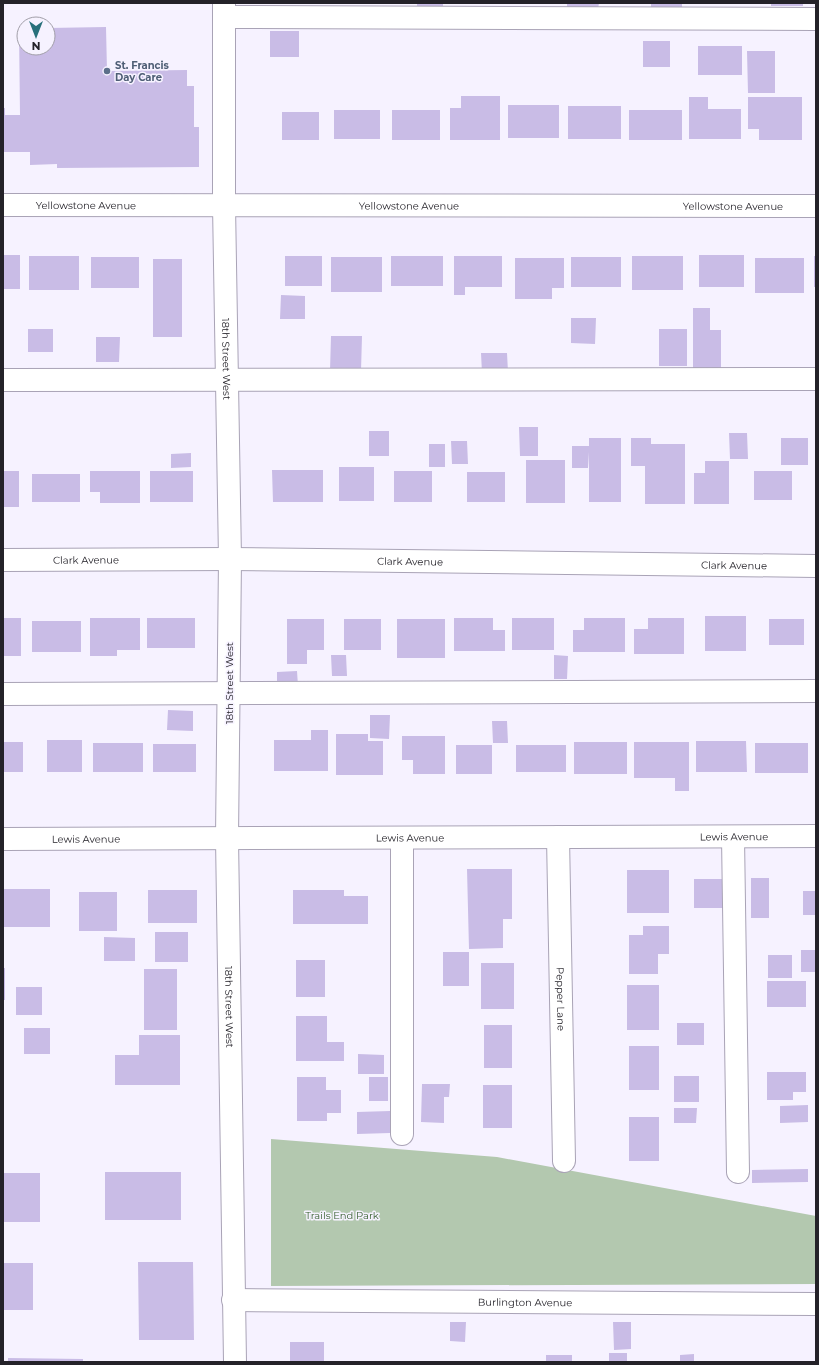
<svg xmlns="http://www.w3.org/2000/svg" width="819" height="1365" font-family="Montserrat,sans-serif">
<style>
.green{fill:#b3c8af}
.building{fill:#c9bce6}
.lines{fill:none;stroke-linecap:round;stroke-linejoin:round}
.minor-casing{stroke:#a9a3b6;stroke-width:24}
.minor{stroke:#fff;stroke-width:22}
.service-dot{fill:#5c6f8a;stroke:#f6f2ff;stroke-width:1.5}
.labels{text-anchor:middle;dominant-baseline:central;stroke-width:3;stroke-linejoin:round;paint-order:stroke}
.service-label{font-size:10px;font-weight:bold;fill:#4e5e75;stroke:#f6f2ff;text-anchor:start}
.street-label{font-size:10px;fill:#242229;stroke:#f6f2ff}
.park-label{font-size:10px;fill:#355e2d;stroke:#f6f2ff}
</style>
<rect width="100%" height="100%" fill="#f6f2ff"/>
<path class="green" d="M 271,1139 L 497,1157 L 816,1216 L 816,1284 L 271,1286 Z"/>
<path class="building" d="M 417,3 L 443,3 L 443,8 L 417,9 Z
M 567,3 L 599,3 L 598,9 L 567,9 Z
M 651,3 L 682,3 L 682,8 L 651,8 Z
M 771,3 L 803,3 L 803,6 L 771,6 Z
M 106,27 L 107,71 L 187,70 L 187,86 L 194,86 L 194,127 L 199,127 L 199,167 L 57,168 L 57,164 L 30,165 L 30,152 L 3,152 L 3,108 L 5,108 L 5,115 L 20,115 L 19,28 L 24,28 L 24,48 L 48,48 L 48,28 Z
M 270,31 L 299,31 L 299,57 L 270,57 Z
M 643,41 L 670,41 L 670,67 L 643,67 Z
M 698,46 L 742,46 L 742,75 L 698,75 Z
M 747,51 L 775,51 L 775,93 L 748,93 Z
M 461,96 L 500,96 L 500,140 L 450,140 L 450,108 L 461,108 Z
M 689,97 L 708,97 L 708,109 L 741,109 L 741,139 L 689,139 Z
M 748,97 L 802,97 L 802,140 L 759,140 L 759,129 L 748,129 Z
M 508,105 L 559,105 L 559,138 L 508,138 Z
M 568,106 L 621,106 L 621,139 L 568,139 Z
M 334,110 L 380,110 L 380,139 L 334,139 Z
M 392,110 L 440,110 L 440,140 L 392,140 Z
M 629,110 L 682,110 L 682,140 L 629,140 Z
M 282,112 L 319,112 L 319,140 L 282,140 Z
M 3,255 L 20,255 L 20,289 L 3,289 Z
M 699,255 L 744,255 L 744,287 L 699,287 Z
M 29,256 L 79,256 L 79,290 L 29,290 Z
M 285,256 L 322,256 L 322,286 L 285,286 Z
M 391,256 L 443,256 L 443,286 L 391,286 Z
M 454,256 L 502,256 L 502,287 L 465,287 L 465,295 L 454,295 Z
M 632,256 L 683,256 L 683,290 L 632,290 Z
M 814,256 L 816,256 L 816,287 L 814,287 Z
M 91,257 L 139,257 L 139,288 L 91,288 Z
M 331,257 L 382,257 L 382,292 L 331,292 Z
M 571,257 L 621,257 L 621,287 L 571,287 Z
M 515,258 L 564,258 L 564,288 L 552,288 L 552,299 L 515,299 Z
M 755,258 L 804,258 L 804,293 L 755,293 Z
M 153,259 L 182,259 L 182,337 L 153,337 Z
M 281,295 L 305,296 L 305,319 L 280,319 Z
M 693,308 L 710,308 L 710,330 L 721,330 L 721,371 L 693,371 Z
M 571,318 L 596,318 L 595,344 L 571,343 Z
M 28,329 L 53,329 L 53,352 L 28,352 Z
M 659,329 L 687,329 L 687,366 L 659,366 Z
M 331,336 L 362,336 L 361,371 L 330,371 Z
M 96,337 L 120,337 L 119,362 L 96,362 Z
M 481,353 L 507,353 L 508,372 L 482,373 Z
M 519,427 L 538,427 L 538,456 L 520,456 Z
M 369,431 L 389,431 L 389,456 L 369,456 Z
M 729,433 L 747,433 L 748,459 L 730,459 Z
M 589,438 L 621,438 L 621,502 L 589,502 L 589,452 L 588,468 L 572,468 L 572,446 L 589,446 Z
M 631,438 L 651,438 L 651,444 L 685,444 L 685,504 L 645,504 L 645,466 L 631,466 Z
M 781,438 L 808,438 L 808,465 L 781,465 Z
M 451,441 L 467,441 L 468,464 L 452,464 Z
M 429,444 L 445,444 L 445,467 L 429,467 Z
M 191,453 L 191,467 L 171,468 L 171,454 Z
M 526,460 L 565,460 L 565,503 L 526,503 Z
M 705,461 L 729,461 L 729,504 L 694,504 L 694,473 L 705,473 Z
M 339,467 L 374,467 L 374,501 L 339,501 Z
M 272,470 L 323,470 L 323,502 L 273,502 Z
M 3,471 L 19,471 L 19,507 L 3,507 Z
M 90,471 L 140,471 L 140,503 L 100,503 L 100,492 L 90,492 Z
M 150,471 L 193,471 L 193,502 L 150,502 Z
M 394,471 L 432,471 L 432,502 L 394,502 Z
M 754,471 L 792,471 L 792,500 L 754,500 Z
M 815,471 L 816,471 L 816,502 L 815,502 Z
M 467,472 L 505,472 L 505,502 L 467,502 Z
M 32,474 L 80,474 L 80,502 L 32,502 Z
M 705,616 L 746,616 L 746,651 L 705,651 Z
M 3,618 L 21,618 L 21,656 L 3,656 Z
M 90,618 L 140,618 L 140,650 L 117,650 L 117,656 L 90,656 Z
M 147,618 L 195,618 L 195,648 L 147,648 Z
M 454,618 L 493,618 L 493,630 L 505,630 L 505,651 L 454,651 Z
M 512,618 L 554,618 L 554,650 L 512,650 Z
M 584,618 L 625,618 L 625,652 L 573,652 L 573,630 L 584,630 Z
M 648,618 L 684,618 L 684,654 L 634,654 L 634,629 L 648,629 Z
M 287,619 L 324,619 L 324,650 L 307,650 L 307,664 L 287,664 Z
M 344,619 L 381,619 L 381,650 L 344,650 Z
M 397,619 L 445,619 L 445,658 L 397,658 Z
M 769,619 L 804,619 L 804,645 L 769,645 Z
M 32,621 L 81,621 L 81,652 L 32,652 Z
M 331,655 L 346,655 L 347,676 L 332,676 Z
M 554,655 L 568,656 L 567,679 L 554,679 Z
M 297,671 L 298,686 L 277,687 L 277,672 Z
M 168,710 L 193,711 L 193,731 L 167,730 Z
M 370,715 L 390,715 L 389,739 L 370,738 Z
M 492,721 L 507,721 L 508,743 L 493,743 Z
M 311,730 L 328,730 L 328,771 L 274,771 L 274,740 L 311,740 Z
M 336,734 L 368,734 L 368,741 L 383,741 L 383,775 L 336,775 Z
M 402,736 L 445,736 L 445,774 L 413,774 L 413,760 L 402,760 Z
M 47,740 L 82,740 L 82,772 L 47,772 Z
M 696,741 L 746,741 L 747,772 L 696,772 Z
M 3,742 L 23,742 L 23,772 L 3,772 Z
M 574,742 L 627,742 L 627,774 L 574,774 Z
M 634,742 L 689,742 L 689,791 L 675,791 L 675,778 L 634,778 Z
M 93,743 L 143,743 L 143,772 L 93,772 Z
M 755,743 L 808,743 L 808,773 L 755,773 Z
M 153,744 L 196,744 L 196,772 L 153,772 Z
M 456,745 L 492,745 L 492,774 L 456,774 Z
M 516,745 L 566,745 L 566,772 L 516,772 Z
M 467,869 L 512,869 L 512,919 L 503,919 L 503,948 L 469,949 Z
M 627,870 L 669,870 L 669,913 L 627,913 Z
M 751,878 L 769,878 L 769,918 L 751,918 Z
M 694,879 L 726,879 L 726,908 L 694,908 Z
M 3,889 L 50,889 L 50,927 L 3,927 Z
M 148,890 L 197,890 L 197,923 L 148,923 Z
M 293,890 L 344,890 L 344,896 L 368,896 L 368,924 L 293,924 Z
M 803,891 L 816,891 L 816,915 L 803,915 Z
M 79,892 L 117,892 L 117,931 L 79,931 Z
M 643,926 L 669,926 L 669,954 L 658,954 L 658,974 L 629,974 L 629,935 L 643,935 Z
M 155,932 L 188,932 L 188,962 L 155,962 Z
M 104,937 L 135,938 L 135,961 L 104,961 Z
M 801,950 L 816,950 L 816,972 L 801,972 Z
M 443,952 L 469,952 L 469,986 L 443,986 Z
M 768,955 L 792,955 L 792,978 L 768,978 Z
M 296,960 L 325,960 L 325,997 L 296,997 Z
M 481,963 L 514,963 L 514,1009 L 481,1009 Z
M 3,968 L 5,968 L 5,1000 L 3,1000 Z
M 144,969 L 177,969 L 177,1030 L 144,1030 Z
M 767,981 L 806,981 L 806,1007 L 767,1007 Z
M 627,985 L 659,985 L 659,1030 L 627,1030 Z
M 16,987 L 42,987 L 42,1015 L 16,1015 Z
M 296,1016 L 327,1016 L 327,1042 L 344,1042 L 344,1061 L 296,1061 Z
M 677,1023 L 704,1023 L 704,1045 L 677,1045 Z
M 484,1025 L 512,1025 L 512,1068 L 484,1068 Z
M 24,1028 L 50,1028 L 50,1054 L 24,1054 Z
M 139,1035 L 180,1035 L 180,1085 L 115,1085 L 115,1055 L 139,1055 Z
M 629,1046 L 659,1046 L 659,1090 L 629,1090 Z
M 358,1054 L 384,1055 L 384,1074 L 358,1074 Z
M 767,1072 L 806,1072 L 806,1092 L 793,1092 L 793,1100 L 767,1100 Z
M 674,1076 L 699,1076 L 699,1102 L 674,1102 Z
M 297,1077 L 326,1077 L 326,1090 L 341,1090 L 341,1113 L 327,1113 L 327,1121 L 297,1121 Z
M 369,1077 L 388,1077 L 388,1101 L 369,1101 Z
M 422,1084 L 450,1084 L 449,1097 L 444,1097 L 444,1123 L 421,1122 Z
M 483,1085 L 512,1085 L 512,1128 L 483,1128 Z
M 808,1105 L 808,1122 L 780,1123 L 780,1106 Z
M 674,1108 L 697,1108 L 696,1123 L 674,1123 Z
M 390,1111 L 390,1133 L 357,1134 L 357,1112 Z
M 629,1117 L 659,1117 L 659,1161 L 629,1161 Z
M 808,1169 L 808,1182 L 752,1183 L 752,1170 Z
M 105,1172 L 181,1172 L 181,1220 L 105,1220 Z
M 3,1173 L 40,1173 L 40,1222 L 3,1222 Z
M 138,1262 L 193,1262 L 194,1340 L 139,1340 Z
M 3,1263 L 33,1263 L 33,1310 L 3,1310 Z
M 450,1322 L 466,1322 L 465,1342 L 450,1341 Z
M 613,1322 L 631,1322 L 631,1349 L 614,1350 Z
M 290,1342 L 324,1342 L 324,1362 L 290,1362 Z
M 609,1353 L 627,1353 L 627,1362 L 609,1362 Z
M 694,1354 L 694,1362 L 680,1362 L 680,1355 Z
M 546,1355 L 572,1355 L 572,1362 L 546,1362 Z
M 8,1358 L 83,1359 L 83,1362 L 8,1362 Z"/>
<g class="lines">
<defs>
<g id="minor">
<path id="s1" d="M 224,3 L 224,205 L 230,559 L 227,838 L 235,1362"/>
<path d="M 224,17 L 816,19"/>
<path id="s2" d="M 3,205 L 816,206"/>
<path d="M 3,380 L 816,379"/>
<path id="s3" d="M 3,560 L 230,559 L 816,566"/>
<path d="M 3,694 L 816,691"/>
<path id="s4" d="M 558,837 L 564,1161"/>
<path d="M 733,837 L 738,1172"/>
<path d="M 402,838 L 402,1134"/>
<path id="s5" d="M 3,839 L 816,836"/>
<path id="s6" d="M 233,1300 L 816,1304"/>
</g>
</defs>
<use href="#minor" class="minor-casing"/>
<use href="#minor" class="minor"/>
</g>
<circle class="service-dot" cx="107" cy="71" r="4"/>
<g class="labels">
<g class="service-label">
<text x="115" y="65">St. Francis<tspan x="115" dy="12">Day Care</tspan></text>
</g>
<g class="street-label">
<text stroke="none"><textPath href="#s2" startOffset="83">Yellowstone Avenue</textPath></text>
<text stroke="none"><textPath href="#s2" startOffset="406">Yellowstone Avenue</textPath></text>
<text stroke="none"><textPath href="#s2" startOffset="730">Yellowstone Avenue</textPath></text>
<text stroke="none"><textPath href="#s1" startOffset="356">18th Street West</textPath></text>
<text stroke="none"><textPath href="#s3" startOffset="83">Clark Avenue</textPath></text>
<text stroke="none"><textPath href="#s3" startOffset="407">Clark Avenue</textPath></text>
<text stroke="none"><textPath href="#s3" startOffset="731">Clark Avenue</textPath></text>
<text transform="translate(229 683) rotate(-90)">18th Street West</text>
<text stroke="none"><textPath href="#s5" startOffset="731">Lewis Avenue</textPath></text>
<text stroke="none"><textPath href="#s5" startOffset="407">Lewis Avenue</textPath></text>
<text stroke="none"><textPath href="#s5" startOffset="83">Lewis Avenue</textPath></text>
<text stroke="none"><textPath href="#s4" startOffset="162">Pepper Lane</textPath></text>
<text stroke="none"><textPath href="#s1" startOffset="1004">18th Street West</textPath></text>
<text stroke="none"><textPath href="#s6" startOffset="292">Burlington Avenue</textPath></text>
</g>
<g class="park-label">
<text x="342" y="1215">Trails End Park</text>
</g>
</g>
<rect width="819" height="1365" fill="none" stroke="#242229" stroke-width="8"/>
<g transform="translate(36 36) rotate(180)"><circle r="19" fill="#f6f2ff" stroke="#a29fa9"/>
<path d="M0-3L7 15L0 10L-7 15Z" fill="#28707b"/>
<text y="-6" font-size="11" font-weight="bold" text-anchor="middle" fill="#242229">N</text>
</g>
</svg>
